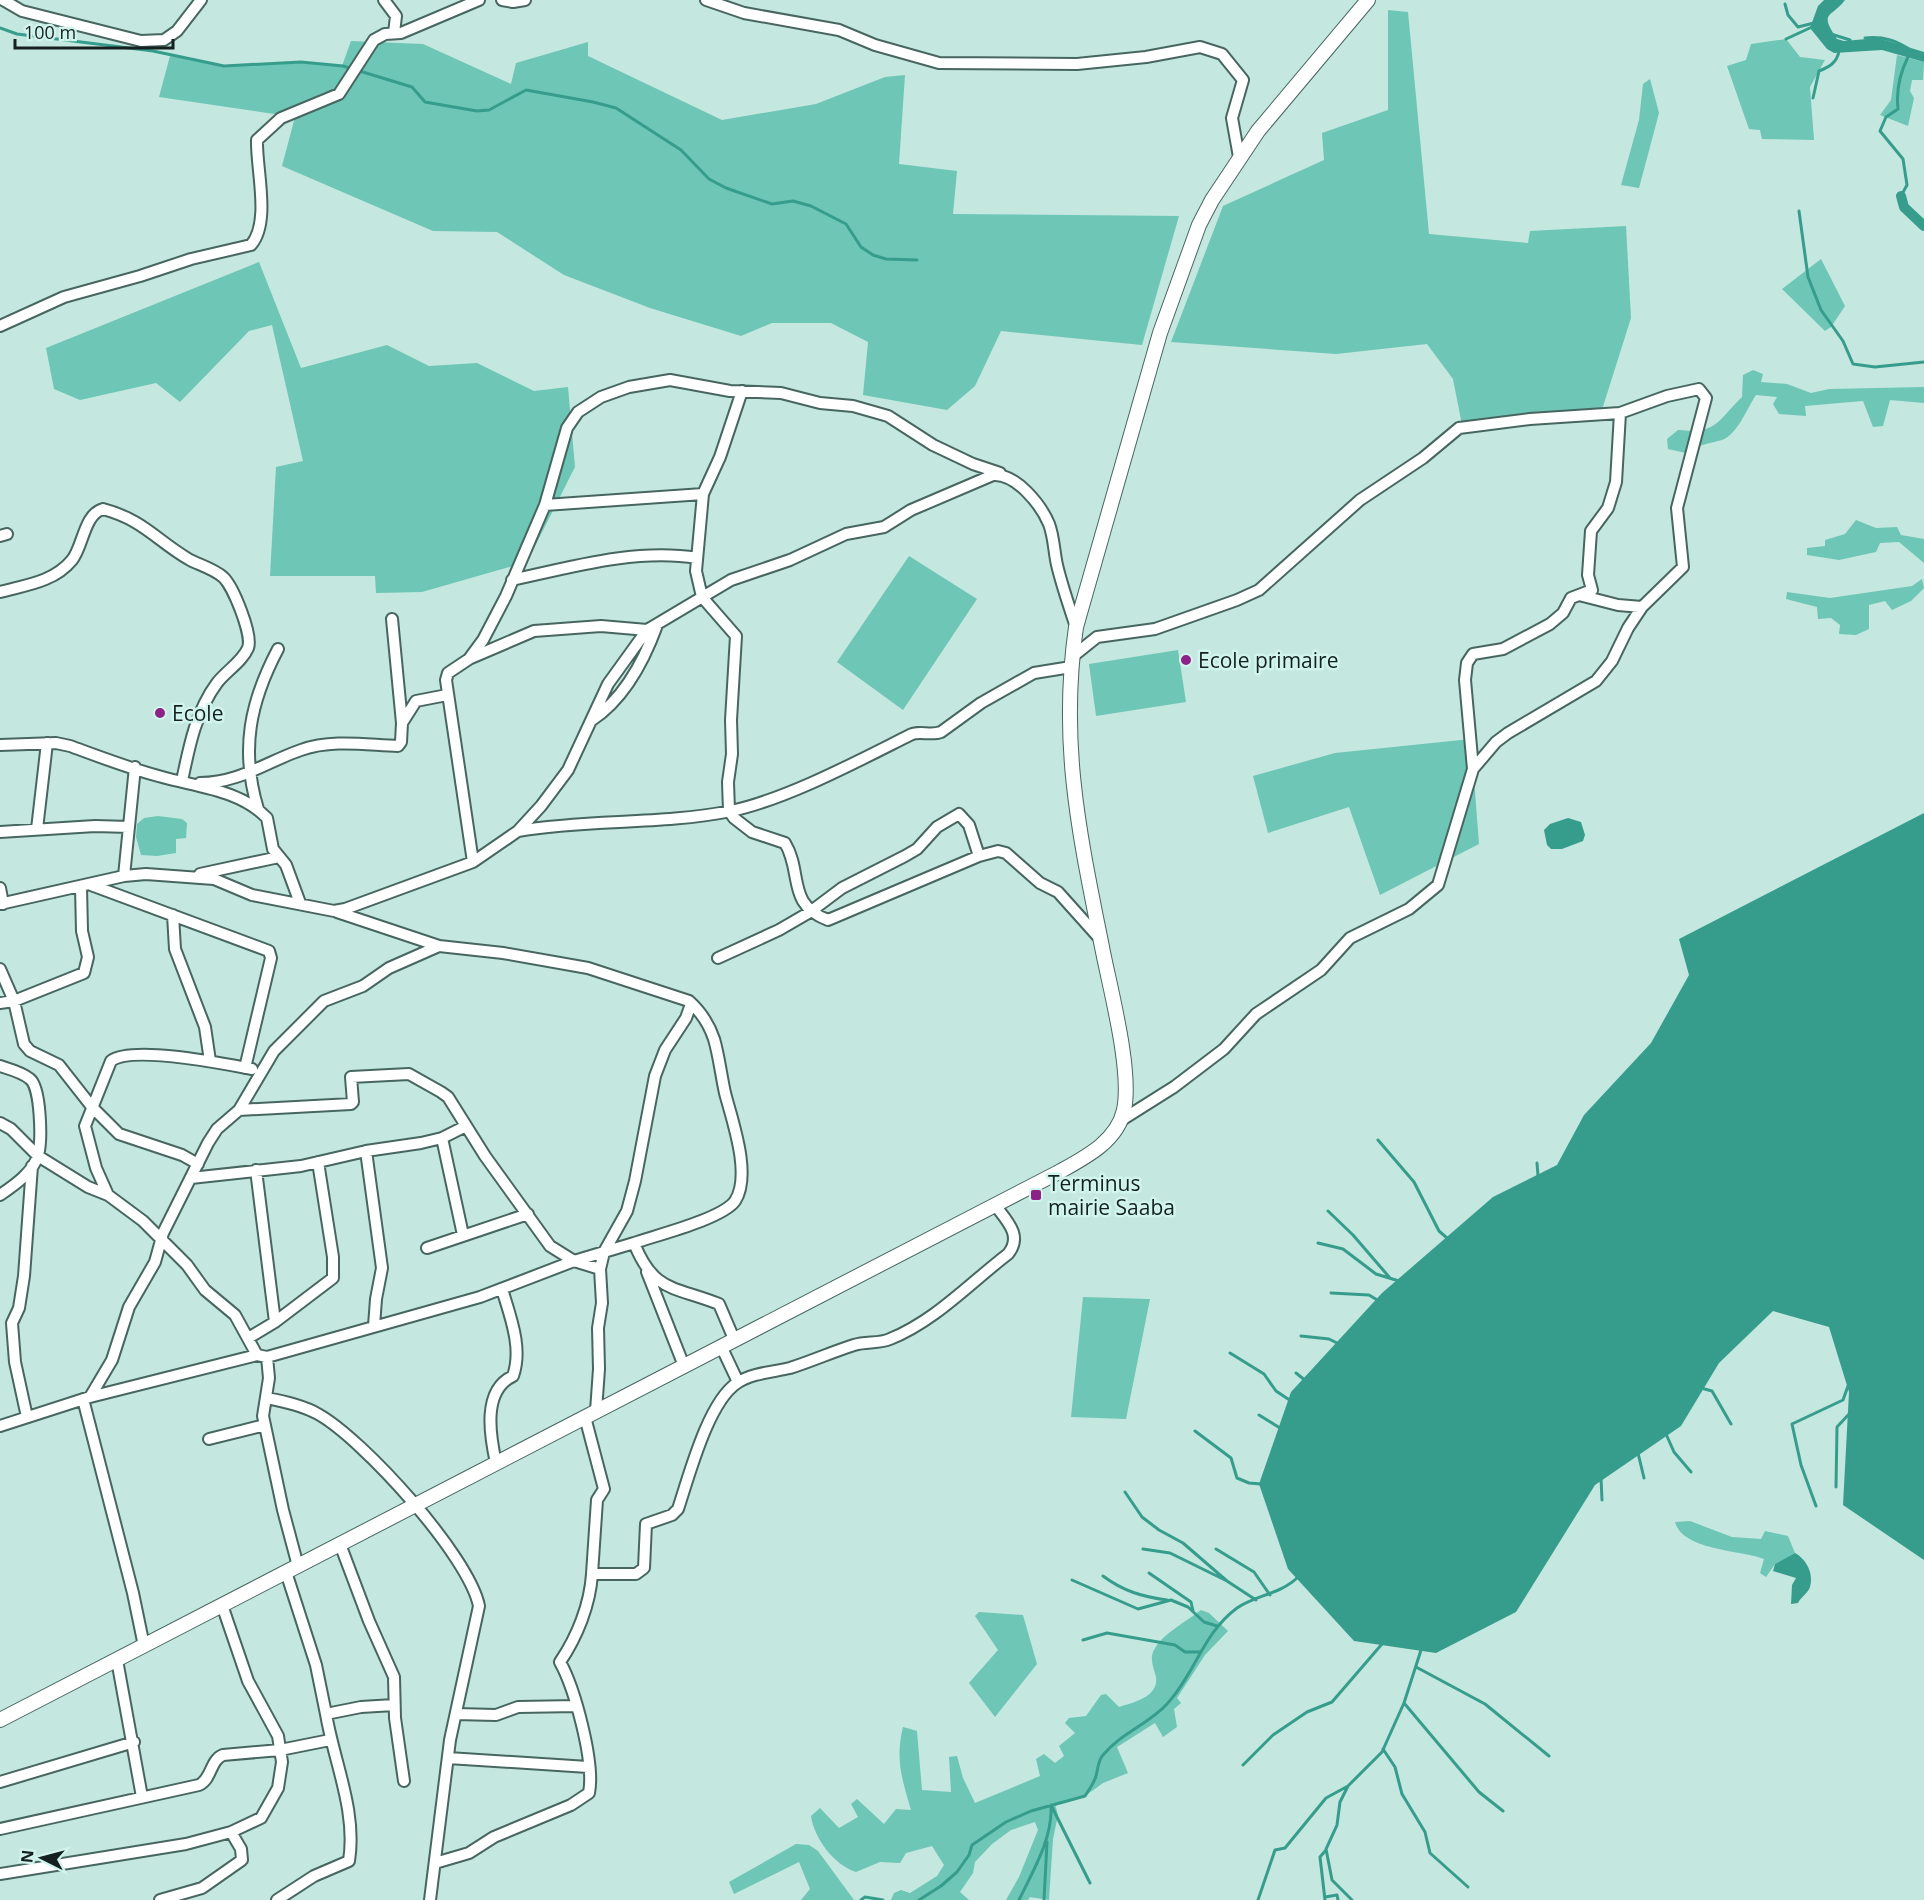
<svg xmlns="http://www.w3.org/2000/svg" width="1924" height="1900" font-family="'Open Sans',sans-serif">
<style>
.green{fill:#6ec6b6}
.water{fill:#369d8d}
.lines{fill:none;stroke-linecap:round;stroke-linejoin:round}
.stream{stroke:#369d8d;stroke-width:3}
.canal{stroke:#369d8d;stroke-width:10}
.minor-casing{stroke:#476660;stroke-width:14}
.tertiary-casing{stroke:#476660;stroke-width:16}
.minor{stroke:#fff;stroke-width:10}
.tertiary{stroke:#fff;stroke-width:14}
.poi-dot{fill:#8c2286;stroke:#d1f4ed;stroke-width:2}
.labels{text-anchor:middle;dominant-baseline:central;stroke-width:5;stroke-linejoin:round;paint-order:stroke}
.poi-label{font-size:21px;fill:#14211e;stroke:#d1f4ed;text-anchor:start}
</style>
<rect width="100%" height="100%" fill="#c4e7df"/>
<path class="green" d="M 1388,10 L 1408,12 L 1429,234 L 1528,243 L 1530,231 L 1626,226 L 1631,318 L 1600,416 L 1463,430 L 1453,379 L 1427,344 L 1336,354 L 1171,342 L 1223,206 L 1324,160 L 1322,133 L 1388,110 Z
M 1786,39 L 1800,57 L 1825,60 L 1810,87 L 1814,140 L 1762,139 L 1760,130 L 1749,129 L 1727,66 L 1746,60 L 1751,44 Z
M 351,41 L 423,44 L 511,84 L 516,63 L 588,42 L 588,56 L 722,120 L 816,104 L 885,77 L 905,75 L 899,164 L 957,171 L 953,214 L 1179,216 L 1142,345 L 1001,331 L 975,386 L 947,410 L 863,395 L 868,342 L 831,323 L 772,323 L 741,336 L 650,308 L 564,275 L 497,232 L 433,231 L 282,166 L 295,117 L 159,97 L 170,56 L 224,66 L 301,62 L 342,66 Z
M 1897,55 L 1924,62 L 1923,80 L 1912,80 L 1910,91 L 1914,98 L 1908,126 L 1880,115 L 1891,100 Z
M 1650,79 L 1659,113 L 1639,188 L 1621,185 L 1639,120 L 1643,84 Z
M 1821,259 L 1845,306 L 1831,327 L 1825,331 L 1782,289 Z
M 259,262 L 301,368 L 387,345 L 429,366 L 477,363 L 534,391 L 568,387 L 575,467 L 527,562 L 422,592 L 376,593 L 375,576 L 270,576 L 276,467 L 303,461 L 272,325 L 249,331 L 180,402 L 156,383 L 80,400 L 54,389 L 46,348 Z
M 1753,370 L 1763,374 L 1761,382 L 1787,384 L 1811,393 L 1829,389 L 1924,387 L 1924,403 L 1890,400 L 1883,426 L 1873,427 L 1863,401 L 1805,406 L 1806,416 L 1779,414 L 1773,404 L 1777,397 L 1756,395 C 1747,408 1738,434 1722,440 C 1708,444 1699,444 1686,453 L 1668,449 L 1667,439 L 1678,430 C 1718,434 1716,422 1742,397 L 1743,375 Z
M 1856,520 L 1876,528 L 1897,527 L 1901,535 L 1924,539 L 1924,563 L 1899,542 L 1880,543 L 1876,552 L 1839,560 L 1807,555 L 1807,548 L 1825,546 L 1825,540 L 1845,534 Z
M 909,556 L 977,599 L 903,710 L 837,662 Z
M 1922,579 L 1924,588 L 1911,601 L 1892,610 L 1885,601 L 1869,605 L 1869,629 L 1856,635 L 1839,634 L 1840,625 L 1831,618 L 1818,619 L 1817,607 L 1786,599 L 1787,592 L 1830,598 L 1912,586 Z
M 1178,650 L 1186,702 L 1096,716 L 1089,664 Z
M 1471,739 L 1479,844 L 1380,895 L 1349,807 L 1268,833 L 1253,776 L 1335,753 Z
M 158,816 L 182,819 L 187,823 L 186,838 L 176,839 L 176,853 L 157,856 L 141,855 L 136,837 L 137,824 L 144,818 Z
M 1083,1297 L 1150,1299 L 1126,1419 L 1071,1417 Z
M 1690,1521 L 1732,1537 L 1761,1539 L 1765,1531 L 1788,1536 L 1795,1553 L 1775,1564 L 1766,1577 L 1760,1573 L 1764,1559 C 1742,1550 1683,1551 1675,1522 Z
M 1201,1610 L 1209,1613 L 1228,1631 L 1205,1655 L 1177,1698 L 1181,1703 L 1174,1709 L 1177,1727 L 1163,1737 L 1155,1723 L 1117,1747 L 1128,1773 L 1103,1783 L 1085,1796 L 1055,1804 L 1058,1815 L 1053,1839 L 1049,1900 L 1030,1897 L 1028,1900 L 1006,1900 L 1019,1877 L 1038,1830 L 1035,1822 L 1011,1830 L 992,1844 L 975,1862 L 973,1873 L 960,1892 L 969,1900 L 891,1900 L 894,1893 L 901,1890 L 910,1893 L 937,1876 L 944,1865 L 932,1846 L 906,1853 L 900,1863 L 880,1862 L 856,1872 C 834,1865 814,1838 811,1816 L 820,1808 L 839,1828 L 858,1817 L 851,1804 L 857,1799 L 884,1824 L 896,1809 L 911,1810 C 902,1779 895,1759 903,1727 L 917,1731 L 922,1790 L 951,1792 L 949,1757 L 957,1756 L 963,1778 L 975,1803 L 1040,1776 L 1036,1759 L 1044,1754 L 1055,1763 L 1064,1756 L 1059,1746 L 1075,1733 L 1065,1723 L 1069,1718 L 1086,1716 L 1101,1695 L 1106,1694 L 1119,1707 C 1133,1703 1159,1697 1156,1677 C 1154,1668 1149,1659 1154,1650 C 1162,1634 1187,1621 1201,1610 Z
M 979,1612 L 1023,1615 L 1037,1664 L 995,1717 L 969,1683 L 998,1650 L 975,1616 Z
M 796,1844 L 809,1845 L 818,1851 L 854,1900 L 801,1900 L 810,1889 L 799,1862 L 734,1894 L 729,1882 Z"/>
<path class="water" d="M 1824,0 L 1845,0 C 1832,18 1818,11 1837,39 L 1844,41 L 1878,38 L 1924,52 L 1924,62 L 1882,50 L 1834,53 L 1827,49 L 1810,28 L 1818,6 Z
M 1924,813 L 1924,1560 L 1843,1505 L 1849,1392 L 1829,1327 L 1773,1311 L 1719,1363 L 1681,1426 L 1595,1485 L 1516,1612 L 1436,1653 L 1354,1641 L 1288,1569 L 1259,1484 L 1291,1392 L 1382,1293 L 1493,1197 L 1557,1165 L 1584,1115 L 1651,1043 L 1689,975 L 1679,939 Z
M 1568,818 L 1581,822 L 1585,835 L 1583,841 L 1562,849 L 1551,849 L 1547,845 L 1544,830 L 1550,824 Z
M 1795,1553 C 1806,1559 1814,1573 1810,1587 C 1808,1593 1801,1597 1798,1603 L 1791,1604 L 1792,1585 L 1796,1578 L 1773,1571 L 1775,1564 Z"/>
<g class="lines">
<path class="stream" d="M 1785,4 L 1788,15 L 1798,27 L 1814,23
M 0,28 L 17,34 L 153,51 L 224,66 L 301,62 L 343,66 L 412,87 L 425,102 L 477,111 L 489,110 L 526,90 L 593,102 L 616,108 L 681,150 L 709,179 L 726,188 L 772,204 L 793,201 L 811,206 L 846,224 L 861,247 L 873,255 L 886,259 L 917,260
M 1831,34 L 1850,40
M 1865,38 C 1884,36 1897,41 1912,51
M 1786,39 L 1812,27
M 1813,98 L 1819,71 C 1829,67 1837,63 1839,51
M 1901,196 L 1907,185 L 1903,159 L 1880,131 L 1886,117 L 1898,109 C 1896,91 1900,73 1908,57
M 1799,211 L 1808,277 L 1821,310 L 1843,341 L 1853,364 L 1875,367 L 1924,362
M 1378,1140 L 1414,1182 L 1439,1231 L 1447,1238
M 1537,1163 L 1538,1176
M 1328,1211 L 1353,1235 L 1390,1278
M 1318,1243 L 1343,1249 L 1376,1274 L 1399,1281
M 1331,1293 L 1369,1295 L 1379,1301
M 1301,1336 L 1329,1339 L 1337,1343
M 1230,1353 L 1264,1374 L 1276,1391 L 1291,1401
M 1296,1373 L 1306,1381
M 1701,1388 L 1712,1391 L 1731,1424
M 1259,1415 L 1280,1428
M 1195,1431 L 1231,1458 L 1237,1478 L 1249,1483 L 1261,1484
M 1666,1434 L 1674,1452 L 1691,1472
M 1638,1453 L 1644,1478
M 1601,1478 L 1602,1500
M 1836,1487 L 1837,1427 L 1850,1413
M 1125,1492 L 1142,1517 L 1159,1530 L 1183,1543 L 1227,1581 L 1256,1600
M 1816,1506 L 1801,1465 L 1792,1424 L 1843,1400 L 1848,1386
M 1143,1549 L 1170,1553 L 1225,1580
M 1216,1549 L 1254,1572 L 1270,1595
M 1149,1573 L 1191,1602 L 1193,1611
M 1103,1576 C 1123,1591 1143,1597 1167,1600
M 1072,1580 L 1138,1609 L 1171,1600 L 1188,1607 L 1204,1622 L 1217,1626
M 1083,1640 L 1107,1633 L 1175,1645 L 1185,1652 L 1200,1652
M 1416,1667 L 1485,1704 L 1549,1756
M 1404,1703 L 1479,1792 L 1503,1811
M 1383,1749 L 1395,1767 L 1402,1794 L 1425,1832 L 1430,1853 L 1468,1887
M 1243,1765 L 1273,1735 L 1307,1712 L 1332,1702 L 1382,1644
M 1348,1786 L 1340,1802 L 1337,1825 L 1326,1849 L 1332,1880 L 1352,1900
M 1052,1807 L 1090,1883
M 1325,1897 L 1337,1895 L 1338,1900
M 861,1900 L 865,1897 L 883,1900
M 919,1900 L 941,1886 L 957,1872 L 969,1855 L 972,1845 L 1006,1822 L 1031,1811 L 1085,1796 C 1089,1790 1094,1783 1096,1776 C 1098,1769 1098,1760 1103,1755 C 1121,1733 1149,1724 1167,1704 C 1195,1674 1203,1633 1237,1608 C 1256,1595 1281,1594 1298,1577
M 1019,1900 C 1033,1871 1053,1838 1051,1805
M 1044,1900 L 1047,1842
M 1258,1900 L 1275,1850 L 1285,1848 L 1326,1798 L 1348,1786 L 1382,1752 L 1404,1703 L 1422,1647
M 1325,1900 L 1320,1857 L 1326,1850"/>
<path class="canal" d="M 1901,196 L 1904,207 L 1924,226"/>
<defs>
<path id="minor" d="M 3,0 L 22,11 L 141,41 L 164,40 L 177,31 L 201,0
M 384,0 L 396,16 L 394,33
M 502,0 L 513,2 L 525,0
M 706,0 L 744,13 L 839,30 L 875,45 L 939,63 L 1077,64 L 1146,57 L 1200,47 L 1222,54 L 1243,80 L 1232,118 L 1239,157
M 0,326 L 64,297 L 140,276 L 191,259 L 251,245 C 271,222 256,169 257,140 L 281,118 L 339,94 L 374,40 L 385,34 L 401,33 L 479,0
M 742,391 L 720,457 L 703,494 L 696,571 L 702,597 L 736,636 L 731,720 L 732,754 L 728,782 L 729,811 L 734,818 L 752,832 L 785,843 C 803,873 786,904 828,920 L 979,856
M 545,505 L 703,494
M 0,536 L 7,534
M 512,580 C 571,567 637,548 697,558
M 0,592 C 26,585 54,582 72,560 C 83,547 84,514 103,509 C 144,520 157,541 190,560 C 200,565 214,569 223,577 C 233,586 253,635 248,648 C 242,662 226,671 217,683 C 196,711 189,747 182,781
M 1579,595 L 1618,605 L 1642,607
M 392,619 L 402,723
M 1072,657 L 1097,637 L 1155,629 L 1237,600 L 1259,590 L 1360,500 L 1423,458 L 1459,428 L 1530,419 L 1620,413 L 1616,482 L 1608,508 L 1591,531 L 1588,575 L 1592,590 L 1571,598 L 1563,613 L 1550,624 L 1503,649 L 1473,654 L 1467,663 L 1465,680 L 1473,769 L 1438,885 L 1409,909 L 1350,938 L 1321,970 L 1256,1014 L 1224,1049 L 1174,1087 L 1120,1121
M 471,658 L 534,631 L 601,626 L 647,630
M 592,720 C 625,698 644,661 657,625
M 0,745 L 56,743 L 70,746 C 100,757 131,769 162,777 C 198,787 240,790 267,818 L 273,849 L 286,865 L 300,903
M 1473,769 L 1496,742 L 1508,733 L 1596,681 L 1612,661 L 1628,628 L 1642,607 L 1683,567 L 1677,508 L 1706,398 L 1699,389 L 1667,396 L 1620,413
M 200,783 C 239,783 266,762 301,750 C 332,739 366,745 398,746 L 401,742 L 402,723 L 416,701 L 447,695
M 258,809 C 240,750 250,702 278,649
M 37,829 L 47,743
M 518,831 C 589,819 661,825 731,811 C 787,799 858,761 910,735 C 918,730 931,736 941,732 L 981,703 L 1034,673 L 1071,667
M 0,832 L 95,826 L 129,827
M 473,862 L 446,680 L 448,673 L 469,659 L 483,640 L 506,596 L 545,505 L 567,428 L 578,412 L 601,397 L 629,387 L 670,380 L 730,391 L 781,393 L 820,403 L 853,406 L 888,416 L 933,445 L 973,464 L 1000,473
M 200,874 L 279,857
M 124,876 L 135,767
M 91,885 L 269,951 L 271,958 L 245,1068
M 0,888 L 3,904
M 0,904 L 124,876 L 146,874 L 214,879 L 252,895 L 334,911 L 345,909 L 473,862 L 518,831 L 541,806 L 568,770 L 608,684 L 647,630 L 731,580 L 790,560 L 846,534 L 884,527 L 911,510 L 993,475 C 1016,473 1041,505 1049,524 C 1054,537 1054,552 1057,565 C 1062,586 1069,606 1076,627
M 337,912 L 439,946
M 173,915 L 175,949 L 205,1027 L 210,1061
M 718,958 L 779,930 L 810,912 L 842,888 L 905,856 L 917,849 L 937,827 L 959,814 L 969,825 L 979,856 L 998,851 L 1006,853 L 1040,883 L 1058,892 L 1101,940
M 0,969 L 14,1001 L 24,1044 L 30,1051 L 59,1065 L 92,1107 L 119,1134 L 182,1155 L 198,1164
M 0,1003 L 14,1001 L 84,973 L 88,957 L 82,931 L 81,887
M 0,1066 C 9,1069 22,1072 30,1079 C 41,1088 42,1141 38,1155 C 34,1172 13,1186 0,1195
M 239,1110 L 351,1104 L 353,1102 L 351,1077 L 409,1074 L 441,1092 L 448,1097 L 485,1156 L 550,1246 L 574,1261 L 600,1269
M 0,1123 L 11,1129 L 38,1156 L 88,1187 L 108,1195 L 143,1221 L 187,1265 L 205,1290 L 235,1315 L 257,1355
M 442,1138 L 463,1235
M 366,1151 L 382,1268 L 376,1299 L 374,1326
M 191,1178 L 301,1166 L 366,1151 L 421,1143 L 442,1138 L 466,1126
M 108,1195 L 96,1168 L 85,1126 L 111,1061 C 132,1045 225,1064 252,1069
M 427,1248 L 528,1214
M 647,1272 L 684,1366
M 275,1322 L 333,1278 L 333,1257 L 318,1162
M 250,1337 L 275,1322 L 256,1170
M 721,1346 L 738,1382
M 267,1357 L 269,1378 L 263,1416 L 283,1510 L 298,1566
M 90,1397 L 112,1360 L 129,1307 L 155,1262 L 163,1233 L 208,1143 L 217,1129 L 239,1110 L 274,1051 L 324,1001 L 363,986 L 389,968 L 439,946 L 503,953 L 588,968 L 689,1001 C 700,1011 709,1024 714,1039 C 719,1056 721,1075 725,1093 C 732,1120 752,1175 735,1201 C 722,1219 657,1235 634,1243
M 266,1398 C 283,1401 302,1405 318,1414 C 363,1439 469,1556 479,1606 L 450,1740 L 430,1900
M 83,1399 L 133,1593 L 144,1646
M 596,1411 L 599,1369 L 598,1328 L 602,1303 L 600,1269 L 604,1252 L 627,1211 L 635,1181 L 655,1076 L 665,1050 L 686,1018 L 691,1004
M 27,1417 L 15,1362 L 12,1323 L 19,1308 L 24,1276 L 32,1166
M 585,1417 L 604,1489 L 597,1500 L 592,1574
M 0,1426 L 90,1397 L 257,1355 L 267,1357 L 480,1297 L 574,1261 L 634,1243 C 654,1293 674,1286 719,1304 L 734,1339
M 209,1439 L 265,1425
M 496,1463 C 490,1436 482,1390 513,1376 C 523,1348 510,1316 502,1289
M 340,1544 L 369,1621 L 394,1677 L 395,1718 L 404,1781
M 286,1572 L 316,1665 L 326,1714
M 117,1660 L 142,1797
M 456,1714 L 496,1715 L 518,1707 L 577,1706
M 448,1758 L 588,1767
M 0,1782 L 134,1742
M 0,1829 L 199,1785 C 212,1779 210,1760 223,1755 L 280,1750 L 330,1740
M 435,1863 L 469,1853 L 494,1837 L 571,1805 L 589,1793 C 595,1763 575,1689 560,1662 C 577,1637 590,1605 592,1574 L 636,1574 L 644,1568 L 646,1524 L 672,1515 L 678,1509 C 689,1476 708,1402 737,1383 C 752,1373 773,1372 790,1368 C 812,1361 832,1352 854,1345 C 866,1341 879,1344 890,1339 C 935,1321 970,1283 1008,1254 C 1023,1236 1007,1221 995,1205
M 0,1874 L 186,1844 L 231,1832 L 261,1818 L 278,1788 L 282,1762 L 278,1736 L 248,1681 L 222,1605
M 160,1900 L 202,1888 L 242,1860 L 241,1849 L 231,1832
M 277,1900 L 314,1876 L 349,1861 C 357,1811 334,1762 326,1714 L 361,1707 L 394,1705"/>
<path id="tertiary" d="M 0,1720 L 1057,1173 C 1084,1158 1117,1142 1124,1110 C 1132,1071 1111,992 1103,952 C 1080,837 1059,745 1076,627 L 1160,333 L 1199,225 L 1212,200 L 1258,131 L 1368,0"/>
</defs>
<use href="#minor" class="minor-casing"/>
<use href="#tertiary" class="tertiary-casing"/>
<use href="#minor" class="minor"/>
<use href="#tertiary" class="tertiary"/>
</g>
<g class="poi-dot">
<circle cx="1186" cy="660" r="6"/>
<circle cx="160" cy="713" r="6"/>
<rect x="1030" y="1189" width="12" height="12" rx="3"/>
</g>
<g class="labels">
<g class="poi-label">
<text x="1198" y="660">Ecole primaire</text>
<text x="172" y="713">Ecole</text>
<text x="1048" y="1183">Terminus<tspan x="1048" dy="24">mairie Saaba</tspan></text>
</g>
</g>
<g transform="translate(42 1858) rotate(276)" stroke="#d1f4ed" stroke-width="4.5" paint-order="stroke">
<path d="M0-4.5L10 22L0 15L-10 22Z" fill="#14211e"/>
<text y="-9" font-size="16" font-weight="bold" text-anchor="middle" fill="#14211e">N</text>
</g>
<path d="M15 39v9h158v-9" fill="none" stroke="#14211e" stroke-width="3"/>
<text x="24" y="39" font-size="18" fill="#14211e" stroke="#d1f4ed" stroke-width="4.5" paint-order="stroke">100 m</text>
</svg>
